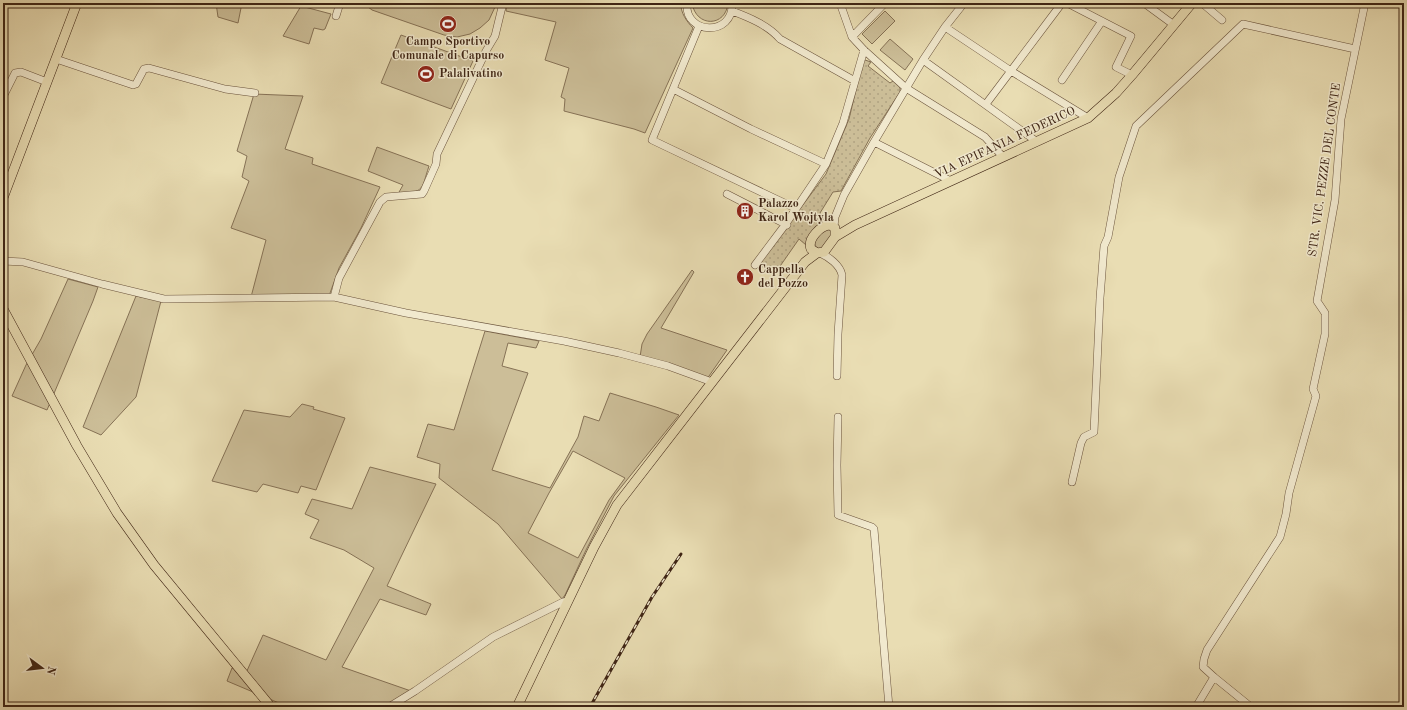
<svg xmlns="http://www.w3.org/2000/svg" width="1407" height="710" font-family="'Old Standard TT',serif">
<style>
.green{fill:#ccbe98;stroke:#867256;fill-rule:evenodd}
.park{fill:url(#park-dots);stroke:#867256}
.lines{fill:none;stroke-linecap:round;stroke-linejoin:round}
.minor-casing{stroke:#6a533c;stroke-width:8}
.major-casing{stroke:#3f2515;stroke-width:10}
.minor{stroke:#f1e9ce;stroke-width:7}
.major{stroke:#e9ddb3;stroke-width:9}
.rail-casing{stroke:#3f2515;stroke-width:3}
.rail{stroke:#f1e9ce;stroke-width:1.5;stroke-dasharray:4.5;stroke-linecap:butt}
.labels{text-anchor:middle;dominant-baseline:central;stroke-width:3;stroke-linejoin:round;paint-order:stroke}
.poi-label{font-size:12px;font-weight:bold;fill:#3f2515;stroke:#f1e9ce;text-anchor:start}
.street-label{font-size:12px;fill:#3f2515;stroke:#f1e9ce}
</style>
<defs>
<pattern id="park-dots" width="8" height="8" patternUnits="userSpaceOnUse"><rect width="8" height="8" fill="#ccbe98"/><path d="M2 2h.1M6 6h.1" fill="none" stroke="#b0a382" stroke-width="1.8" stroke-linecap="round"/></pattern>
</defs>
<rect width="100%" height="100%" fill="#e9ddb3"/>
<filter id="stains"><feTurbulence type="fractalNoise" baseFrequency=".005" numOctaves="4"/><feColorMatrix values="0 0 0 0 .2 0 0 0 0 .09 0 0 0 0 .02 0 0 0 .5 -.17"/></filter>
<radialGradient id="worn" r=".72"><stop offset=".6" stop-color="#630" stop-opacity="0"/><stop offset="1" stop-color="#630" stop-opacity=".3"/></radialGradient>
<path class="green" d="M 216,3 L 242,3 L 238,23 L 218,17 Z
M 363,3 L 496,3 L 495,7 L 489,20 L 480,28 L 470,34 L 457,37 L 444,35 L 372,10 Z
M 507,3 L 681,3 C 680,12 687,22 693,28 L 645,133 L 634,129 L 564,111 L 565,99 L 561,97 L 569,68 L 545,60 L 556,22 L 506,11 Z
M 692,3 L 728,3 C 726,27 696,28 692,3 Z
M 301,6 L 331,14 L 325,29 L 323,30 L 314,28 L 309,44 L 283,36 Z
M 885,11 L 895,21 L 872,44 L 862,34 Z
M 401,35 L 473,61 L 451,109 L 381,83 Z
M 890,39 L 913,59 L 905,70 L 880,50 Z
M 254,94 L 303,96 L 285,149 L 313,158 L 312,164 L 380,187 L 361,228 L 339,268 L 329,296 L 251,297 L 266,240 L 231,228 L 249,181 L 242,177 L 247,156 L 237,151 Z
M 377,147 L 429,166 C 421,190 425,192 398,194 L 403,185 L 368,171 Z
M 827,228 L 834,232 L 822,250 L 816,250 L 814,241 Z
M 692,270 L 694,272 L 661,328 L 727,350 L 707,379 L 640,357 L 642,344 L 647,334 Z
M 68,279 L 98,287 L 93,301 L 47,410 L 12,396 L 26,365 L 41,339 Z
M 136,296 L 161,301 L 136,397 L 101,435 L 83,427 Z
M 485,331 L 539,341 L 536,348 L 508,343 L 502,366 L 528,373 L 492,470 L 550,488 L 578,437 L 584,416 L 599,421 L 610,393 L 656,407 L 679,415 L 614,496 L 586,550 L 565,595 L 562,599 L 498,524 L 439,478 L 440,464 L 417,457 L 428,424 L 454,430 ZM 573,451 L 625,478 L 609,500 L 578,558 L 528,533 L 549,493 Z
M 302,404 L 314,407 L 313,409 L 345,418 L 316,490 L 301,486 L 298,493 L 263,484 L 257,492 L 212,481 L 244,410 L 290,417 Z
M 370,467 L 436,484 L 387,586 L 431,604 L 426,615 L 380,599 L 342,667 L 411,691 L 384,707 L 286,707 L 286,706 L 227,681 L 232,668 L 246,673 L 263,635 L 326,660 L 374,568 L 344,550 L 310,538 L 319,520 L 305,514 L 312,499 L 352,509 Z"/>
<path class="park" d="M 865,60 L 871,62 L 868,66 L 890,83 L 893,81 L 900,87 L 900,92 L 870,138 L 841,191 L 833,192 L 820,213 L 824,221 L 809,236 L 806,245 L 799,239 L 776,272 L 758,265 L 826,174 L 849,119 L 863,61 Z"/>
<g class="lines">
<defs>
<path id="minor" d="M 687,3 C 684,35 734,37 732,3
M 840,3 L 852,37 L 864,50 L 906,88 L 985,137 L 1003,157
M 1067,3 L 1131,36 L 1116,67 L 1132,75
M 1144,3 L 1174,25
M 1202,3 L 1222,20
M 732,11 C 748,17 768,25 780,39 L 855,81
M 336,16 L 340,3
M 699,26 L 652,140 L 795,208
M 945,27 L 1011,71 L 1088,118
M 852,37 L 885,3
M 56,59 L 133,85 L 136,84 L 144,69 L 149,68 L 225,89 L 255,93
M 923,60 L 1036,141
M 1062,80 L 1102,21
M 673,89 L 751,129 L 826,164
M 3,97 L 15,73 L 21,72 L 47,82
M 986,104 L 1062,3
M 874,142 L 951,181
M 727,194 L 787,225
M 834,227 L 835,217 L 844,195 L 874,142 L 923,60 L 945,27 L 964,3
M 820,253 C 829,257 840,265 842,275 L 838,334 L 837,376
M 3,261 L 23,262 L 102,284 L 164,299 L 334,297 L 406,313 L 564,341 L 619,353 L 668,366 L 712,382
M 755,265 L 785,225 L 826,164 L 843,123 L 864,50
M 334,297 L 339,278 L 380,202 L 386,197 L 422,194 L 424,191 L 436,164 L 437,154 L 486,51 L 495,36 L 503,3
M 838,417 L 837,465 L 838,515 L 872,527 L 874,529 L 889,707
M 1072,482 L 1081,443 L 1084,437 L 1094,432 L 1100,298 L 1104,246 L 1108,237 L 1119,177 L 1136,126 L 1243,24 L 1355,49
M 1214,677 L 1251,707
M 389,707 L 415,691 L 493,637 L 563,602 L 568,601
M 1196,707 L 1214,677 L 1203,667 L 1204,659 L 1207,650 L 1280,537 L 1286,514 L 1289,493 L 1316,396 L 1313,389 L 1325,334 L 1325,313 L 1317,301 L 1335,200 L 1341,119 L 1365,3"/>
<path id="major" d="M 3,198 L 77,3
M 830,225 L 835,228 L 835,237 L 824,252 L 817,253 L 811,249 C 807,239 821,225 830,225 Z
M 835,237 L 855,225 L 1088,118 L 1116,93 L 1132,75 L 1192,3
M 3,309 L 77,446 L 117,513 L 154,565 L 271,707
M 517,707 L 594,547 L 617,505 L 805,262 L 817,253"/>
</defs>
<use href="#minor" class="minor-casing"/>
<use href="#major" class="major-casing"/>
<use href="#minor" class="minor"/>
<use href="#major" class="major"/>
<defs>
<path id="rail" d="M 590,707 L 652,597 L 681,554"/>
</defs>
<use href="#rail" class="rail-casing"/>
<use href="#rail" class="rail"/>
</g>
<defs>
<symbol id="stadium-disc" viewBox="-11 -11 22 22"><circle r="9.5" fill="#8f2418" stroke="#f1e9ce"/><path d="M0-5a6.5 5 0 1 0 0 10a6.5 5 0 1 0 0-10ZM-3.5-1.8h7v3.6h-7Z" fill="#fff"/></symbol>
<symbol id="building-disc" viewBox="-11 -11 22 22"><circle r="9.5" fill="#8f2418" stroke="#f1e9ce"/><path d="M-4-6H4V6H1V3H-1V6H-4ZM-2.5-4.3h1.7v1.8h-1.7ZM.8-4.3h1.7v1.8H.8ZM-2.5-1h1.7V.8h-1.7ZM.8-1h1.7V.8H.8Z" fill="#fff"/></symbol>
<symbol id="church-disc" viewBox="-11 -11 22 22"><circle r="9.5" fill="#8f2418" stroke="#f1e9ce"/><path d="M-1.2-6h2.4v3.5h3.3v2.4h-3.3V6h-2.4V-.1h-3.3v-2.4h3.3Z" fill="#fff"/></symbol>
</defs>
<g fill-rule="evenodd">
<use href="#stadium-disc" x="438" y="14" width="20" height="20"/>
<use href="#stadium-disc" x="416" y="64" width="20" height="20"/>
<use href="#building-disc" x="735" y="201" width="20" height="20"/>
<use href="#church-disc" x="735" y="267" width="20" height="20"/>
</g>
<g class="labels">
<g class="poi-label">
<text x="448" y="42" text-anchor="middle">Campo Sportivo<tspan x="448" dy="14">Comunale di Capurso</tspan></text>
<text x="439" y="74">Palalivatino</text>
<text x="758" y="204">Palazzo<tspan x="758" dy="14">Karol Wojtyla</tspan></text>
<text x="758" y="270">Cappella<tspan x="758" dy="14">del Pozzo</tspan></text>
</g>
<g class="street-label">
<text transform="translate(1005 143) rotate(-25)">VIA EPIFANIA FEDERICO</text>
<text transform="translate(1325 170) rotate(-82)">STR. VIC. PEZZE DEL CONTE</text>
</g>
</g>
<rect width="1407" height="710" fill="none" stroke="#e9ddb3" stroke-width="16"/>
<rect x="4" y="4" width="1399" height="702" fill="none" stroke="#3f2515" stroke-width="2"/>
<rect x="8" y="8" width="1391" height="694" fill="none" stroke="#3f2515"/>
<g transform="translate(42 668) rotate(105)" stroke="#f1e9ce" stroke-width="3" paint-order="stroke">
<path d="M0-3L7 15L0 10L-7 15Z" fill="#3f2515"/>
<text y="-6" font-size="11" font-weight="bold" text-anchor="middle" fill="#3f2515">N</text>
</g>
<rect width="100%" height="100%" filter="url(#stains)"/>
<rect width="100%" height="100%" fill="url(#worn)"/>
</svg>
